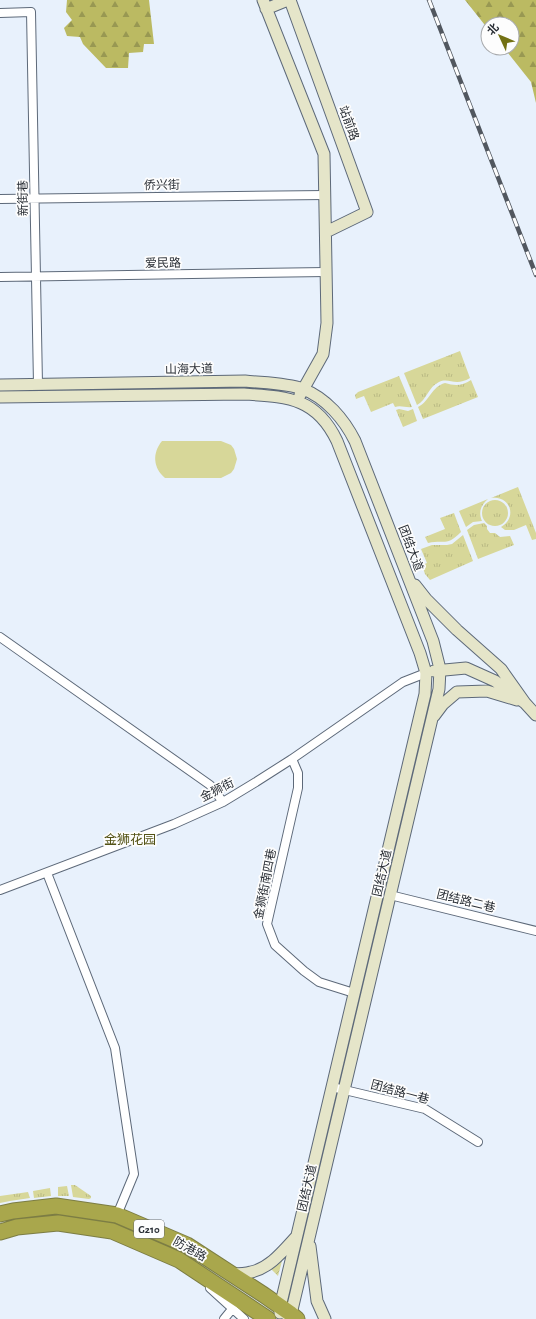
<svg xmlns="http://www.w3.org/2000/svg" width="536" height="1319" font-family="'Alegreya Sans','Noto Sans SC',sans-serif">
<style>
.grass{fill:url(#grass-tufts)}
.forest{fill:url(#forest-firs)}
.garden{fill:url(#garden-furrows)}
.pitch{fill:#d7d799}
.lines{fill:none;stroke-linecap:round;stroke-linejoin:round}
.street-casing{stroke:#5d6979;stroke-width:10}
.secondary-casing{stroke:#5d6979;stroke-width:13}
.highway-casing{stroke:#7c7d44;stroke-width:17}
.street{stroke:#fff;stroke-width:8}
.secondary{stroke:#e5e5c9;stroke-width:11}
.highway{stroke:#a9a74c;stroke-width:15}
.rail-casing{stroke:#51575f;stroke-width:4.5}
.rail{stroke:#fdfdfd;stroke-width:3;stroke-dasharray:9;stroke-linecap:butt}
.labels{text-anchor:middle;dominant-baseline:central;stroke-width:3.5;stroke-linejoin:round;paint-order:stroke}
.shield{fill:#fdfdfd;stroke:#696c71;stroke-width:1}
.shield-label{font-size:11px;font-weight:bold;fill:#292e35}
.street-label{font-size:12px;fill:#292e35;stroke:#fdfdfd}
.neighbourhood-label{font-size:13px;fill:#535215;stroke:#fdfdfd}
</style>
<defs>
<pattern id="grass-tufts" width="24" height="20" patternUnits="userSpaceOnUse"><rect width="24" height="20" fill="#d7d799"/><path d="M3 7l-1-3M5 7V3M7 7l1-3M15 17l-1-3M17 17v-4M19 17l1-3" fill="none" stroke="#b9b984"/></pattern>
<pattern id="forest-firs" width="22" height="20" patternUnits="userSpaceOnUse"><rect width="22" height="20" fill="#bbba62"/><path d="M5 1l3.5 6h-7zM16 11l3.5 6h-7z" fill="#989852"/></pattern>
<pattern id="garden-furrows" width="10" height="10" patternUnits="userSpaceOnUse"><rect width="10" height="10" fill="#d7d799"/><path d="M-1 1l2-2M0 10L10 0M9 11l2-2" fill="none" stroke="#b9b984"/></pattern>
</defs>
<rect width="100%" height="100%" fill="#e8f1fc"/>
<path class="grass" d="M 460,351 L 470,378 C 455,387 449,377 439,382 C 428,387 427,400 417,405 L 404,373 Z
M 399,376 L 412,407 C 406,408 401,405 395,407 L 393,403 L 371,412 L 364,396 L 356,399 L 355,395 L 358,392 Z
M 471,380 L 478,397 L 423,419 L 418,407 C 430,401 431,387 445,383 C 455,386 462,386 471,380 Z
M 399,409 L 408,411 L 413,409 L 417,421 L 403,427 L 396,410 Z
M 518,487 L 536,533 L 536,539 L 532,540 L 526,525 L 514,530 L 505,530 L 501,527 C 518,517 510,495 491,498 Z
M 488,499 C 481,505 478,512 482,521 L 473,522 L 466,527 L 459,511 Z
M482 513a13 13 0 1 1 26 0a13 13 0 1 1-26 0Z
M 454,513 L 461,532 C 446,547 446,539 428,543 L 425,537 L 445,529 L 440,518 Z
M 484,523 L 487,526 L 487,529 L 490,533 L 495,533 L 500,537 L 510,536 L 514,545 L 478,559 L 467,530 L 474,525 Z
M 463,535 L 473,561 L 430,580 L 425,574 L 422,565 L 427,563 L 421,549 L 432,545 L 447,545 L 452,544 Z
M 71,1185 L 75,1185 L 91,1196 L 91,1198 L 89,1199 L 73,1197 Z
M 67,1186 L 69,1196 L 58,1196 L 58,1187 Z
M 50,1188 L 51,1196 L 34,1198 L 33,1191 Z
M 28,1192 L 30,1198 L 10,1201 L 0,1203 L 0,1196 Z"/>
<path class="forest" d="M 67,0 L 149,0 L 154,44 L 144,44 L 143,52 L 129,53 L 128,68 L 106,68 L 83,44 L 80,37 L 67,36 L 64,28 L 72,20 L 66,12 Z
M 465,0 L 536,0 L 536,103 L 531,82 L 504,48 L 512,48 L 512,24 L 488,24 L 488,29 Z"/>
<path class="garden" d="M 281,1260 L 282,1261 L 278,1276 L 271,1269 Z"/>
<path class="pitch" d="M 162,441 L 221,441 L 231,445 L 234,449 L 237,459 L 234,469 L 231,473 L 221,478 L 165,478 C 153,468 152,453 162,441 Z"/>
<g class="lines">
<defs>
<path id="street" d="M 0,13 L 31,12 L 38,384
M 0,199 L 325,195
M 0,277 L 326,272
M 0,637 L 210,785 L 223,802
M 292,759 L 298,773 L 298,788 L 267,924 L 275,945 L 304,971 L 319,982 L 354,993
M 47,873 L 115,1048 L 134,1174 L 117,1215
M 0,890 L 174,824 L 223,802 L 256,782 L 292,759 L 403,682 L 426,673
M 390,895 L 536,931
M 332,1087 L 425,1109 L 478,1142
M 210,1288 L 244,1319
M 224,1319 L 233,1308"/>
<path id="secondary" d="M 263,0 L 324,154 L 327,323 L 323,354 L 300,395
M 290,0 L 367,212 L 326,232
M 266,9 L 288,0
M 0,385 L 245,381 C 263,383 286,383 303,389 C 326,398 344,419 355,441 L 433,641 L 440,669 L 439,689 L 291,1314 L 288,1319
M 0,397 L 244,394 C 287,397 316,397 337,441 L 420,653 L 426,673 L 425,694 L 280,1307 L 280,1313
M 415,585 L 426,599 L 457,630 L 501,669 L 525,703
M 434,671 L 466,668 L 495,681 L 525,703 L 536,715
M 434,716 L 443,704 L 457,692 L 487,691 L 517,700
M 310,1246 L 317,1301 L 325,1319
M 232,1274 C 238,1274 245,1274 251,1272 C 270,1268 283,1251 296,1237"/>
<path id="highway" d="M 0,1214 L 13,1211 L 56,1206 L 117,1215 L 187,1245 L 264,1295 L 291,1314 L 297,1319
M 0,1232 L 17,1227 L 58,1223 L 112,1231 L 179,1260 L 268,1319"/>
</defs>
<use href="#street" class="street-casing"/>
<use href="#secondary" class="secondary-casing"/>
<use href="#highway" class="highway-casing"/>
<use href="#street" class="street"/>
<use href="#secondary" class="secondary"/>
<use href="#highway" class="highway"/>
<defs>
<path id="rail" d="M 429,0 L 536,275"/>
</defs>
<use href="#rail" class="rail-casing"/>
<use href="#rail" class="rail"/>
</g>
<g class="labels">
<rect class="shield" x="134" y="1220" width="30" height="18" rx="3"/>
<g class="shield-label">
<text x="149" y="1229">G210</text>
</g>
<g class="street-label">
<text transform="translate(349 123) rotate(70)">站前路</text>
<text transform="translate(162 185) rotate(-1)">侨兴街</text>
<text transform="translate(23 198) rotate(-91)">新街巷</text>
<text transform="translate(163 263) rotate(-1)">爱民路</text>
<text transform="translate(189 369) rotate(-1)">山海大道</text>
<text transform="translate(411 548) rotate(69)">团结大道</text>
<text transform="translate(217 790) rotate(-27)">金狮街</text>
<text transform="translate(382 873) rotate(-77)">团结大道</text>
<text transform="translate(265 884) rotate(-79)">金狮街南四巷</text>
<text transform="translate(466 901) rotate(14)">团结路二巷</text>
<text transform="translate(400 1092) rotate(15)">团结路一巷</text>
<text transform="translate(307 1188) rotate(-77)">团结大道</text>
<text transform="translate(190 1249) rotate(29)">防港路</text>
</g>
<g class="neighbourhood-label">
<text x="130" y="840">金狮花园</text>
</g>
</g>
<g transform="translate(500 36) rotate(314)"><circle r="19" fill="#fdfdfd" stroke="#a8aaad"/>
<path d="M0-3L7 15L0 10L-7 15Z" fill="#737114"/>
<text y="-6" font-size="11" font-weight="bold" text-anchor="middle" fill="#292e35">北</text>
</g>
</svg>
